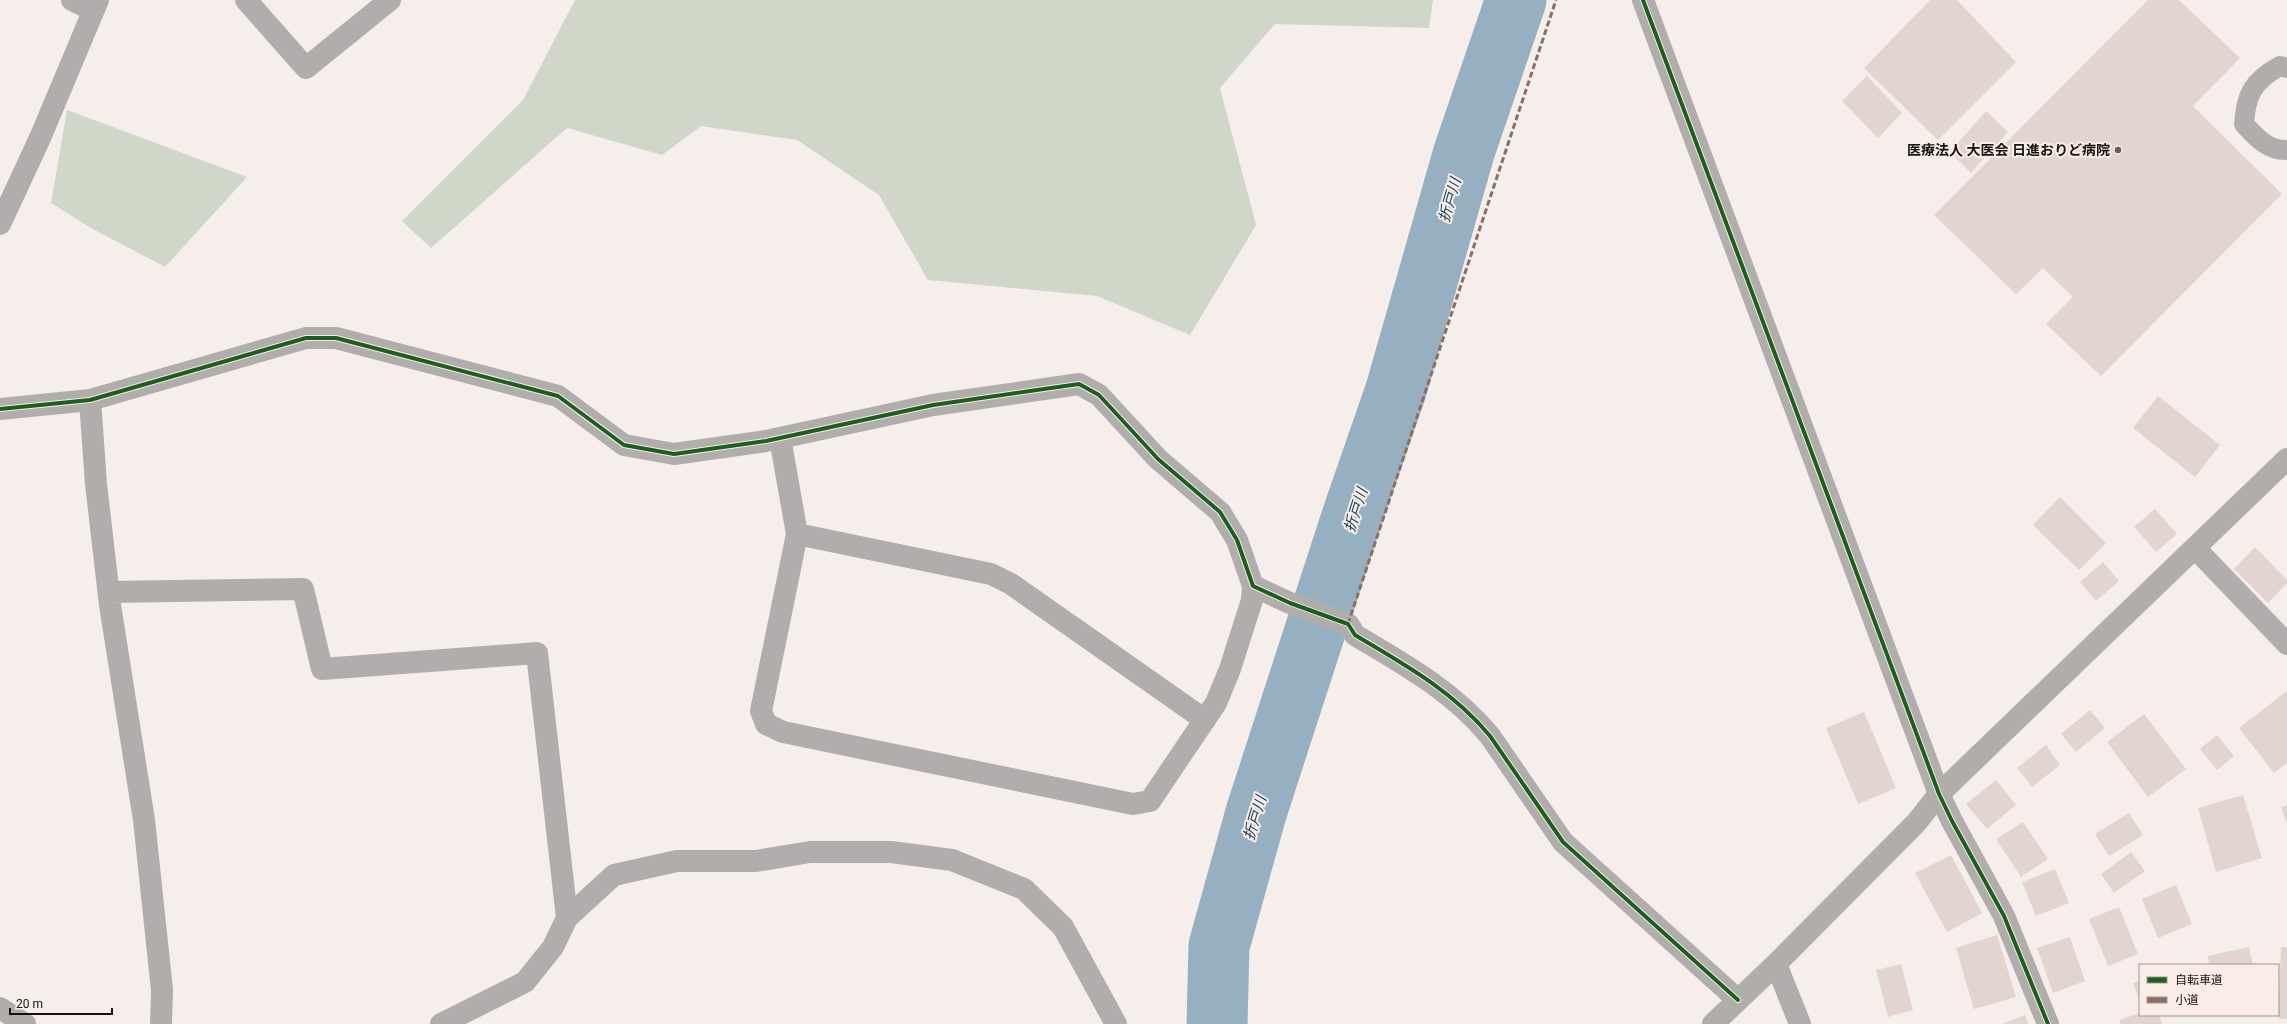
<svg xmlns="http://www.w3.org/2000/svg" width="2287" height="1024" font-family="Roboto,'Noto Sans JP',sans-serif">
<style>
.green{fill:#d1d7c8}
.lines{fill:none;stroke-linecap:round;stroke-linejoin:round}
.river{stroke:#96b0c1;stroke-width:61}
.building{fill:#e2d5d0}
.lane{stroke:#b1adac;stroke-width:20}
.street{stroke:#b1adac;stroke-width:22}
.secondary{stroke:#b1adaa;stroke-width:22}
.quiet{stroke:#8d6e63;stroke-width:3;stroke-dasharray:6 3;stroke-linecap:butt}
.cycleway-casing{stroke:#faece6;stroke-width:6}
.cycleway{stroke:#1b5e20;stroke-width:4}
.poi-dot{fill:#645f5c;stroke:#faece6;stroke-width:1.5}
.labels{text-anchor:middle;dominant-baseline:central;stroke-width:4;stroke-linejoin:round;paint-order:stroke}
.poi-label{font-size:14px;font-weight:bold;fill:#161210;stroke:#faece6;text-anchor:end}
.water-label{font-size:15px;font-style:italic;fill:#0d425e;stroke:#faece6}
</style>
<rect width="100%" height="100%" fill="#f6eeea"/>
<path class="green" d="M 575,0 L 1433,0 L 1429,28 L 1275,24 L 1220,88 L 1256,225 L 1190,335 L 1097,296 L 928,280 L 879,195 L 797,140 L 701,126 L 662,155 L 567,128 L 431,248 L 402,221 L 523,100 Z
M 67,110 L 247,177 L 165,267 L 91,228 L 51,203 Z"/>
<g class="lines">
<path class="river" d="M 1217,1024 L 1219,946 L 1256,813 L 1352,517 L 1396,390 L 1464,152 L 1516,0"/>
</g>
<path class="building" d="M 1930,0 L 1957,0 L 2016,62 L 1938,140 L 1864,68 Z
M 2148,0 L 2179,0 L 2240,58 L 2193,106 L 2282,194 L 2101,376 L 2046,324 L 2073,297 L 2043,268 L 2016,294 L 1934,215 Z
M 1867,76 L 1902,113 L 1878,138 L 1842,101 Z
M 1986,111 L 2008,132 L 1971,173 L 1950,152 Z
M 2158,396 L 2220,445 L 2195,477 L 2133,428 Z
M 2060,497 L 2106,543 L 2079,570 L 2033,525 Z
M 2155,509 L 2177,534 L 2156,552 L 2134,527 Z
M 2255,547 L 2287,580 L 2287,583 L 2268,603 L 2234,569 Z
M 2103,562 L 2119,581 L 2096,601 L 2080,582 Z
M 2287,691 L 2287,763 L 2274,773 L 2239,728 Z
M 2090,710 L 2105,728 L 2076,752 L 2061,734 Z
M 1864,712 L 1896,788 L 1858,804 L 1826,728 Z
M 2144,714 L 2186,769 L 2148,797 L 2107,742 Z
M 2217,735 L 2234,756 L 2217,770 L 2200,749 Z
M 2046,745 L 2060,765 L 2032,787 L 2017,768 Z
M 1996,780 L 2016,805 L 1987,829 L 1966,804 Z
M 2243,795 L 2262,858 L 2216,872 L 2198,808 Z
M 2287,805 L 2287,824 L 2281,807 Z
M 2129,813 L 2143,835 L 2109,856 L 2095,834 Z
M 2023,822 L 2048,859 L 2021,877 L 1996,839 Z
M 2131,852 L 2145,871 L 2114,893 L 2101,874 Z
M 1951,855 L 1982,913 L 1947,932 L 1915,873 Z
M 2055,869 L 2069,903 L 2036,916 L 2022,882 Z
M 2176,885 L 2192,924 L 2158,938 L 2142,899 Z
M 2119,907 L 2138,954 L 2108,966 L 2089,919 Z
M 1997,935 L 2016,997 L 1974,1009 L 1956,948 Z
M 2070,937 L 2085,981 L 2053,993 L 2037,948 Z
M 2249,947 L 2253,965 L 2209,965 L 2208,956 Z
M 2281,947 L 2287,947 L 2287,1019 L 2278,1018 Z
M 1901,964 L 1913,1010 L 1888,1017 L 1876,970 Z
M 2140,981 L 2140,1001 L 2133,983 Z
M 2140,1013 L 2140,1015 L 2159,1015 L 2162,1024 L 2121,1024 L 2119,1020 Z
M 2025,1015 L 2028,1024 L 2002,1024 Z"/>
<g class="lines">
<path class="lane" d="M 2287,68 L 2280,66 C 2253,81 2246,94 2244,124 C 2256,137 2268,151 2287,150"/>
<path class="street" d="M 72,0 L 92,10
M 246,0 L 306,68 L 390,0
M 1643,0 L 1939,794 L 1952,821 L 2004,916 L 2048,1024
M 0,224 L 40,138 L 98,0
M 90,400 L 96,484 L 110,605 L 144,820 L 162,990 L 161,1024
M 0,409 L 90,400 L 306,338 L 336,338 L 558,396 L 624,445 L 674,454 L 766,441 L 933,405 L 1079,384 L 1099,395 L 1158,459 L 1220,512 L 1237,540 L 1253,586 L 1290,603 L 1348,624 L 1355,635 C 1404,664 1453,691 1490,736 L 1563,842 L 1738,1000
M 780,438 L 797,534 L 761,711 L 766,724 L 783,732 L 1133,804 L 1150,801 L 1216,703 L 1230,669 L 1252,600 L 1253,586
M 797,534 L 991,574 L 1011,584 L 1205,720
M 2195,548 L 2287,644
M 109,592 L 303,589 L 322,669 L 537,653 L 567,918
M 1776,964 L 1800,1024
M 441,1024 L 525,982 L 553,947 L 567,918 L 614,875 L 677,861 L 756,861 L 810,852 L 891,852 L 952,860 L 1024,889 L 1063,927 L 1116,1024"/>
<path class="secondary" d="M 0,1008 L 25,1024
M 1713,1024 L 1776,964 L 1916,823 L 1939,794 L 2287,459"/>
<path class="quiet" d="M 1348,624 L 1556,0"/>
<defs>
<path id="cycleway" d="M 1643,0 L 1939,794 L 1952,821 L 2004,916 L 2048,1024
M 0,409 L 90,400 L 306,338 L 336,338 L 558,396 L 624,445 L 674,454 L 766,441 L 933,405 L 1079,384 L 1099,395 L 1158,459 L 1220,512 L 1237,540 L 1253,586 L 1290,603 L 1348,624 L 1355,635 C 1404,664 1453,691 1490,736 L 1563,842 L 1738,1000"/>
</defs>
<use href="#cycleway" class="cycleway-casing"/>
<use href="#cycleway" class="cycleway"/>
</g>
<circle class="poi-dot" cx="2118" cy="150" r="4"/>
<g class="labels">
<g class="poi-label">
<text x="2110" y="150">医療法人 大医会 日進おりど病院</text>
</g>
<g class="water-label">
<text transform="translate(1450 200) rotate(-74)">折戸川</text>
<text transform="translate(1356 510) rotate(-72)">折戸川</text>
<text transform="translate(1255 818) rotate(-73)">折戸川</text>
</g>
</g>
<rect x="2139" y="964" width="140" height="52" fill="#faece6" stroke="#9f9590"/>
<rect x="2147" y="977" width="20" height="6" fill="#1b5e20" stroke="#9f9590"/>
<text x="2175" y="984" font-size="12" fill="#161210">自転車道</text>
<rect x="2147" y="997" width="20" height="6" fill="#8d6e63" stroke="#9f9590"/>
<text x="2175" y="1004" font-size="12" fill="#161210">小道</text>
<path d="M10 1008v6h102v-6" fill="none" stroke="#161210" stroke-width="2"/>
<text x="16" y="1008" font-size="12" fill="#161210" stroke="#faece6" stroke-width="3" paint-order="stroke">20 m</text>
</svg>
